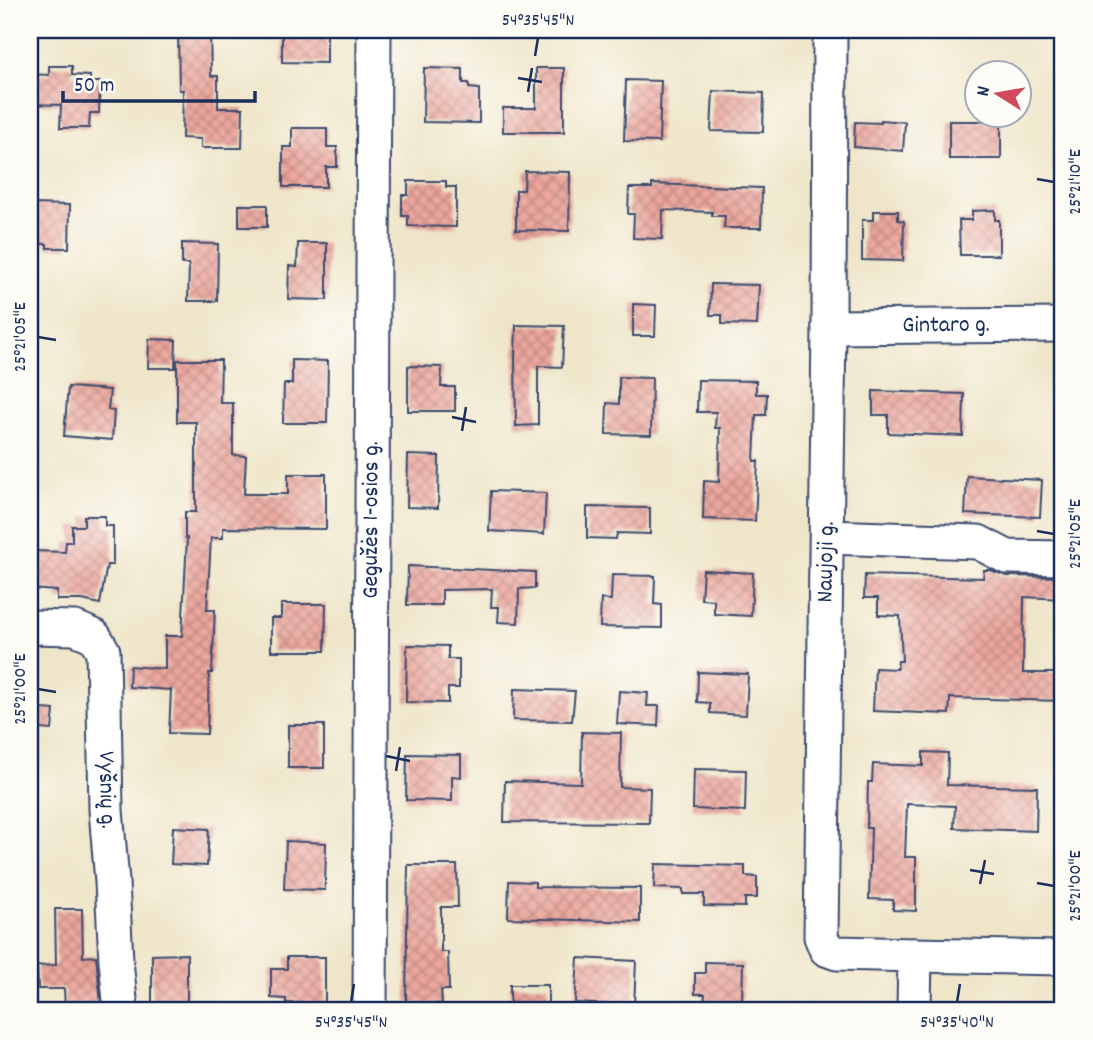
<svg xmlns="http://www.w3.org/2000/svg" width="1093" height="1040" font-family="Dekko,sans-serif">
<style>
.building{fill:url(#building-cross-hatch)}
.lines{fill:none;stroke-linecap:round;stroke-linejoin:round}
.minor-casing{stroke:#3b4a6e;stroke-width:37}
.minor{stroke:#fff;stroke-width:33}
.ticks{fill:none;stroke:#1b2f5e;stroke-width:2.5}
.labels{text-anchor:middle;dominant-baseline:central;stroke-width:5;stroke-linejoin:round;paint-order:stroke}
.street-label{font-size:24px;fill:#1b2f5e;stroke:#fdfcf7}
.neatline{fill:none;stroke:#1b2f5e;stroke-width:2.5}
.ticks-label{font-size:18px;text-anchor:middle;fill:#1b2f5e}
</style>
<defs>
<pattern id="building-cross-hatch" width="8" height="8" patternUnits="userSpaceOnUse" patternTransform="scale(1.75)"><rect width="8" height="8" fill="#eca69c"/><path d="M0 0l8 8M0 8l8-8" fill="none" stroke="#be8882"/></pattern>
</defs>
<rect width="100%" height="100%" fill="#fdfcf7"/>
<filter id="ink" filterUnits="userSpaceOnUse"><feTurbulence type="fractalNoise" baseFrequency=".0143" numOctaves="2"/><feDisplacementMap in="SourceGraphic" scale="14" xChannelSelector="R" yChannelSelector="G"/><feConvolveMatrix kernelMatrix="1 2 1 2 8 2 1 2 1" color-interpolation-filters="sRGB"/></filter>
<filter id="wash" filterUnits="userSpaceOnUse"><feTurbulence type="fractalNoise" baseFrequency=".00686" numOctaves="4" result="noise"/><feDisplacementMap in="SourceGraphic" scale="28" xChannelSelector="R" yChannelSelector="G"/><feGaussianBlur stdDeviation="1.57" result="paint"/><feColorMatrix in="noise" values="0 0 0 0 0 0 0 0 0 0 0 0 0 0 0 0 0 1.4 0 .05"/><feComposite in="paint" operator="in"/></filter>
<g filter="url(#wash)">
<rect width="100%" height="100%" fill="#efe6ca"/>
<g id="blocks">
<path class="building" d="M 178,30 L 210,30 L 211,76 L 218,76 L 218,108 L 243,108 L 242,148 L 201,148 L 201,139 L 182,138 L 183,90 L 179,90 Z
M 290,30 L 327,30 L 327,63 L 282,62 L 282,32 L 290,32 Z
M 49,66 L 72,66 L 72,75 L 90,76 L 90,82 L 100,82 L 99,113 L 90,113 L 89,128 L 60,128 L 61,105 L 30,104 L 30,74 L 49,75 Z
M 424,68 L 463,69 L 463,83 L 469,83 L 469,88 L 479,89 L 479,123 L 423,122 Z
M 536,68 L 564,68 L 564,132 L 503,132 L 503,108 L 536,108 Z
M 626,80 L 661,81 L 659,142 L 624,141 Z
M 713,91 L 764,93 L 763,132 L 711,131 Z
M 881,120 L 905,122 L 903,151 L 854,147 L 855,122 L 881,123 Z
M 949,121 L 1001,121 L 1001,159 L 949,159 Z
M 292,128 L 327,128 L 327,147 L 337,147 L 337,167 L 326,167 L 326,187 L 283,187 L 283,147 L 292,147 Z
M 525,171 L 570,172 L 569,231 L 516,230 L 516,190 L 524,190 Z
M 408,181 L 446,181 L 446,187 L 456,187 L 456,227 L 408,226 L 408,216 L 402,216 L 402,195 L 408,195 Z
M 652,184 L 762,188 L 761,228 L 724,228 L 725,216 L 712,216 L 712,212 L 663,210 L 662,239 L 633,238 L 634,214 L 628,214 L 629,188 L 652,188 Z
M 30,204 L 70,205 L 69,248 L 47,248 L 47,244 L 30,243 Z
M 239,205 L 267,205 L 267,227 L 239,227 Z
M 995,210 L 995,220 L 999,220 L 999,255 L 960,255 L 959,220 L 972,220 L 972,211 Z
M 873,211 L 898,211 L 898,220 L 904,221 L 903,261 L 862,260 L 862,220 L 873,220 Z
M 182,243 L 218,244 L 217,301 L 188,301 L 189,264 L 182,264 Z
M 298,243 L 327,243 L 327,300 L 288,299 L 289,266 L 297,267 Z
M 711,284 L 759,285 L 757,325 L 722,324 L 722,315 L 710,315 Z
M 633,304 L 656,305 L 655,336 L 633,336 Z
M 516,325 L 564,326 L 562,367 L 538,366 L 538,425 L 516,426 L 515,358 Z
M 149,339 L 176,340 L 175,368 L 148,368 Z
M 177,360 L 221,360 L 220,403 L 233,403 L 233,455 L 246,456 L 244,494 L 288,494 L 288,474 L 326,474 L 326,529 L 223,528 L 223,538 L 211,538 L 207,610 L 215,610 L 212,673 L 209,673 L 207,734 L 169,733 L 171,690 L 129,687 L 130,666 L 165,669 L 165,636 L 182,636 L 187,538 L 185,538 L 185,512 L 196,512 L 196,422 L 177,422 Z
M 292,360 L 328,361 L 327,423 L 283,423 L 284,384 L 292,384 Z
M 408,366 L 442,367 L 441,387 L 455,387 L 455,411 L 408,411 Z
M 619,377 L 652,378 L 651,435 L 606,434 L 607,403 L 619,404 Z
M 698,380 L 756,381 L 756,394 L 767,394 L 766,415 L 756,415 L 754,461 L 758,461 L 755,521 L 703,519 L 704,481 L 719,482 L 720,428 L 715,428 L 716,412 L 697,412 Z
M 68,387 L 110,390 L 108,410 L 114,411 L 112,440 L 64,436 Z
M 873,391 L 964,394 L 963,436 L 888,433 L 888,415 L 873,415 Z
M 408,455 L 439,456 L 438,508 L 407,507 Z
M 967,476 L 1042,480 L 1040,517 L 965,514 Z
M 491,491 L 546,493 L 544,534 L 489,531 Z
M 587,507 L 650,508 L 650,534 L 617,533 L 616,539 L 587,538 Z
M 84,516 L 105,516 L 105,526 L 113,526 L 113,565 L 107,565 L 100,604 L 82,600 L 57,600 L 57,591 L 30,589 L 30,551 L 65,552 L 66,542 L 72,542 L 72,526 L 84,526 Z
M 408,566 L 535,572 L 535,588 L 519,589 L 518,623 L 498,622 L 499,607 L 491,607 L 492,589 L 442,590 L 442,605 L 407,605 Z
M 703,570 L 753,573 L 751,616 L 714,614 L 714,600 L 701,599 Z
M 984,570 L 990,570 L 1007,576 L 1063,577 L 1063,599 L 1024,597 L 1023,673 L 1063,673 L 1063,701 L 950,698 L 949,714 L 873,711 L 875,668 L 897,669 L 898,661 L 902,661 L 900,616 L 878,615 L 878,598 L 864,598 L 865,575 L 983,578 Z
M 612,575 L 655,576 L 654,604 L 662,605 L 662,628 L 600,627 L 601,599 L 611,600 Z
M 281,604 L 326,604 L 325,651 L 271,651 L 271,618 L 281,618 Z
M 407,645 L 448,646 L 448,659 L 459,659 L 459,688 L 448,688 L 448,703 L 406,702 Z
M 698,672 L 748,674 L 746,715 L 710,713 L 710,703 L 697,702 Z
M 514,689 L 575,691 L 572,721 L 513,720 Z
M 619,691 L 648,693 L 647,706 L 659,706 L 658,726 L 617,724 Z
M 30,708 L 54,710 L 52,730 L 30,728 Z
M 288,725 L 324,725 L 324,768 L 288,768 Z
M 582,732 L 621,733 L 620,787 L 650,788 L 649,823 L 504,822 L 505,781 L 581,783 Z
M 923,752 L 948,753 L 947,785 L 1037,787 L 1036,831 L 954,828 L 955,806 L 907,804 L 905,857 L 916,857 L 916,911 L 893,910 L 893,900 L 869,899 L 871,828 L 867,828 L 868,782 L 872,782 L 873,764 L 923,766 Z
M 407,754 L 461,755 L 461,777 L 452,776 L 452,801 L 406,800 Z
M 694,769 L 746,770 L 745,811 L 693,809 Z
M 173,827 L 209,829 L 207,866 L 171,864 Z
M 286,841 L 326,843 L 325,890 L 284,889 Z
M 655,864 L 745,866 L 745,876 L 757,877 L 757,898 L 745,898 L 745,907 L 704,906 L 704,894 L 683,894 L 683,889 L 654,888 Z
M 408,865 L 457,865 L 458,907 L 441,907 L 441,952 L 448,952 L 449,990 L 441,990 L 442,1004 L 406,1004 Z
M 509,881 L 535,882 L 535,887 L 640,888 L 640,922 L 508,918 Z
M 55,909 L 82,909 L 83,957 L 96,956 L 101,1003 L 96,1003 L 96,1010 L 65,1010 L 64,989 L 38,989 L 37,966 L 56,965 Z
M 187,954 L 187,1006 L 152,1006 L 152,955 Z
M 287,957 L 325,957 L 325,1004 L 286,1003 L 286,999 L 271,998 L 271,969 L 287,969 Z
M 578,958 L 636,961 L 634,1006 L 575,1003 Z
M 705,962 L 743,963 L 742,1004 L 704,1003 L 705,994 L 695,994 L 695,973 L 705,973 Z
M 510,985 L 548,985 L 548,1010 L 510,1010 Z"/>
</g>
</g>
<g filter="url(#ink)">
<use href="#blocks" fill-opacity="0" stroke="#3b4a6e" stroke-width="2"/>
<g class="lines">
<defs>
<g id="minor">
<path d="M 830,30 L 829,327 L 821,937 L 826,949 L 837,953 L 915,955 L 914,1010"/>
<path id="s1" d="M 829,327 L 1063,325"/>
<path d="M 827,537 L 978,542 L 1007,557 L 1063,558"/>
<path id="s2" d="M 30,627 L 75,628 L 94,636 L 103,651 L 106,810 L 112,882 L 116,961 L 121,1010"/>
<path d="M 915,955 L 1063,958"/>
<path id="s3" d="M 370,1010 L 374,30"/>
</g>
</defs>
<use href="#minor" class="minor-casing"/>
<use href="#minor" class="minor"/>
</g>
</g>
<path class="ticks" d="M 535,56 L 538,38M 518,78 L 542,82M 528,92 L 532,68M 1037,179 L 1054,182M 38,337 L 56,340M 452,417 L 476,422M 462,431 L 466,407M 1037,531 L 1054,534M 38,689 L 56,692M 386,756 L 410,761M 396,771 L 400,747M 970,870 L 994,874M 1037,883 L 1054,886M 980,884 L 985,860M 351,1002 L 354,984M 957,1002 L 960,984"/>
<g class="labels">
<g class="street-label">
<text stroke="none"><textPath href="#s1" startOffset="117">Gintaro g.</textPath></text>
<text stroke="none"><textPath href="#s3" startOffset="490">Gegužės 1-osios g.</textPath></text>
<text transform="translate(827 562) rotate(-89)">Naujoji g.</text>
<text stroke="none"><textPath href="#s2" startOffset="222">Vyšnių g.</textPath></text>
</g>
</g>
<rect width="1093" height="1040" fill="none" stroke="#fdfcf7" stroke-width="77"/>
<g transform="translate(998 94) rotate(281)"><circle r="33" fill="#fdfcf7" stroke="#a3aaba" stroke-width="2"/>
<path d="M0-5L12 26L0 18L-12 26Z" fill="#d1495b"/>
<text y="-10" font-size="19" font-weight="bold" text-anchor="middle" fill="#1b2f5e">N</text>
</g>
<path d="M63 91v10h192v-10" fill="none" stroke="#1b2f5e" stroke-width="3.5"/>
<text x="74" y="91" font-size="21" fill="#1b2f5e" stroke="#fdfcf7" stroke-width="5" paint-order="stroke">50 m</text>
<rect x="38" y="38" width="1016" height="964" class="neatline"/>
<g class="ticks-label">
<text x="538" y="25">54°35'45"N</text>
<text transform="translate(1074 182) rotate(-90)" y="6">25°21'10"E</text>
<text transform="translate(19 337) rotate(-90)" y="6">25°21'05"E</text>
<text transform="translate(1074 534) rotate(-90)" y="6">25°21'05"E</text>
<text transform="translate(19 689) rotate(-90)" y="6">25°21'00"E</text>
<text transform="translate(1074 886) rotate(-90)" y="6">25°21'00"E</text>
<text x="351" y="1027">54°35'45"N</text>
<text x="957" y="1027">54°35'40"N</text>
</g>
</svg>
